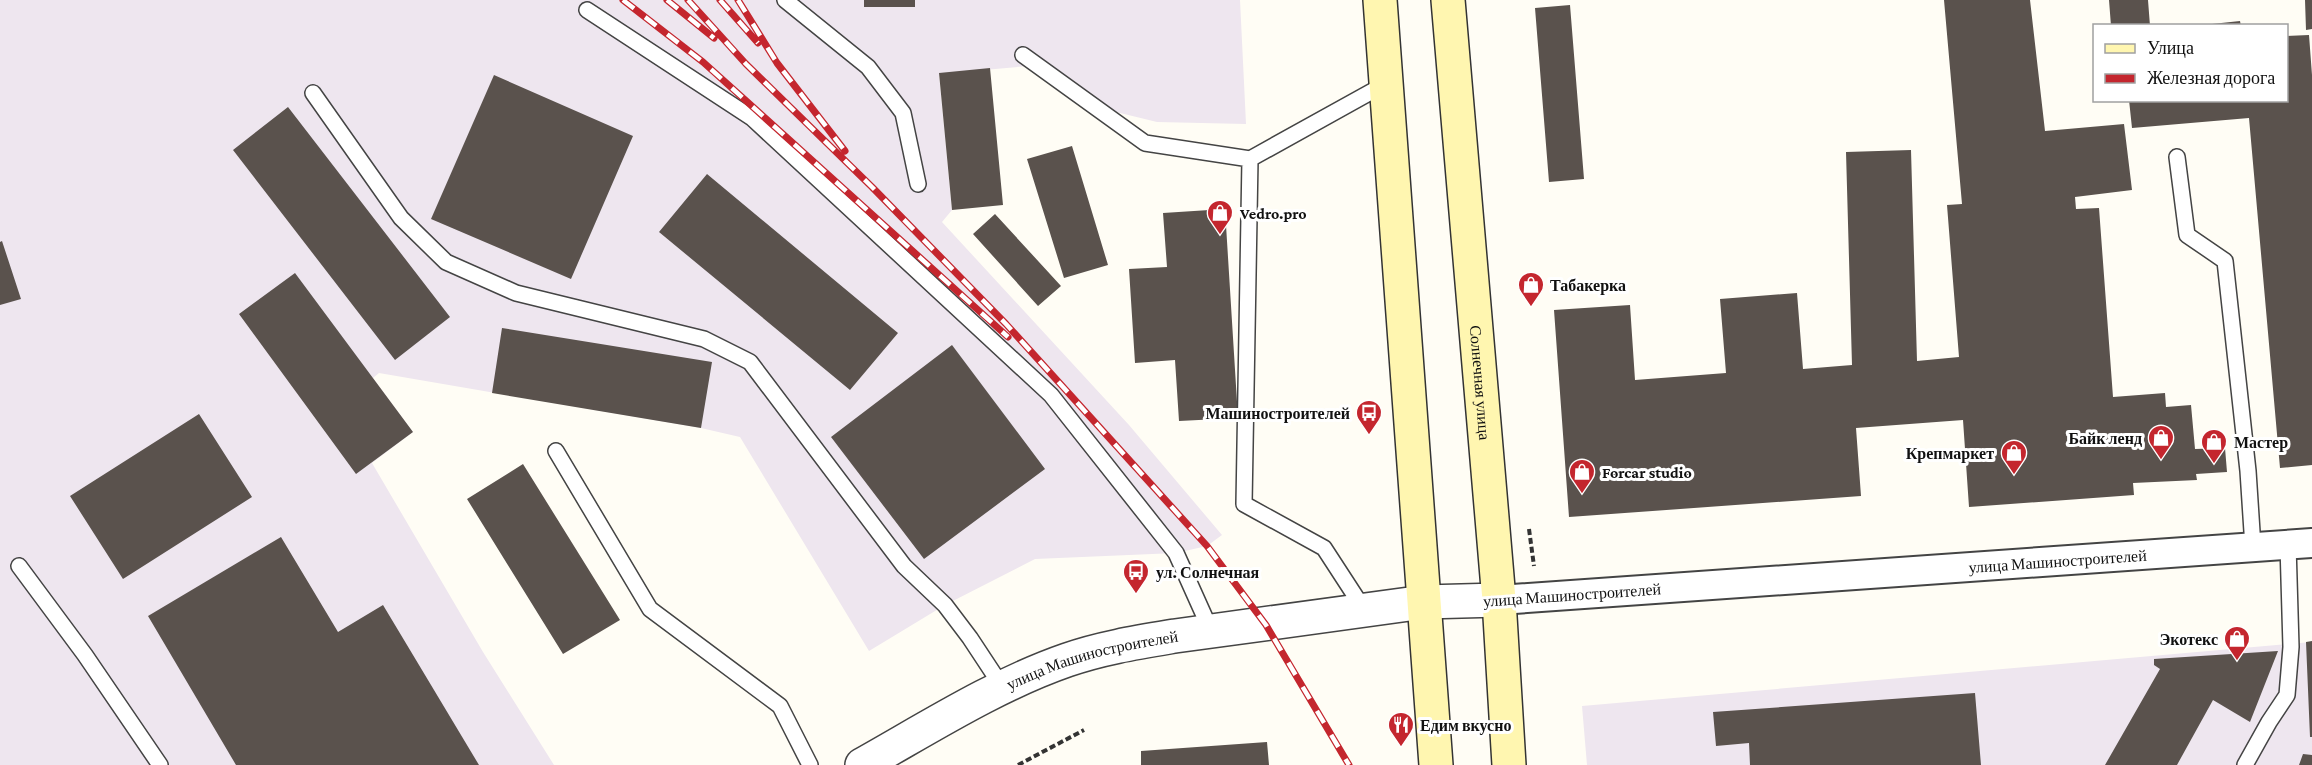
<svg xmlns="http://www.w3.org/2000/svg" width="2312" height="765" font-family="'Crimson Pro',serif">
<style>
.industrial{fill:#eee6ef}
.building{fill:#5a524d}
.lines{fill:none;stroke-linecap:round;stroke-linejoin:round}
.service-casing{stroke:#444;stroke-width:18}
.minor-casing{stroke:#444;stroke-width:32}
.tertiary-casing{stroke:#444;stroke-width:36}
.secondary-casing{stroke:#333;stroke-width:36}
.path{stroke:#333;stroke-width:4;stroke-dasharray:6 3;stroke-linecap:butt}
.service{stroke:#fff;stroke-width:15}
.minor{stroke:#fff;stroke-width:28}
.tertiary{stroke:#fff;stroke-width:33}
.secondary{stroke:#fff6b0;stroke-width:33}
.rail-casing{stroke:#c4262e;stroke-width:7}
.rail{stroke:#fff;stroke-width:4.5;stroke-dasharray:14;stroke-linecap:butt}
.labels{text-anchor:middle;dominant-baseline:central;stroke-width:6;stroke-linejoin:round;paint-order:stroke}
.poi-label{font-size:16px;font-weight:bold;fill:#111;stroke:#fff;text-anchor:start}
.street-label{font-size:16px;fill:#111;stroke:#fff}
</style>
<rect width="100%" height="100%" fill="#fffdf5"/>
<path class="industrial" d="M 0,0 L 1240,0 L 1246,124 L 1157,122 L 1071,101 L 1039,65 L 939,74 L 952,210 L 942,222 L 1129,425 L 1222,535 L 1207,546 L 1176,553 L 1035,559 L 945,605 L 869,651 L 740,437 L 701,428 L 379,373 L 373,378 L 413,432 L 372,463 L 483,652 L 554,765 L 0,765 Z
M 2312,642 L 2312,765 L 1587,765 L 1582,706 Z"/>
<path class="building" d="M 864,0 L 915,0 L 915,7 L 864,7 Z
M 1944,0 L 2030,0 L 2045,131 L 2124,124 L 2132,190 L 2075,197 L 2076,209 L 2099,208 L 2113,397 L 2165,393 L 2166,407 L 2191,405 L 2195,449 L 2225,448 L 2227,472 L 2196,474 L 2197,480 L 2133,483 L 2134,495 L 1969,507 L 1963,420 L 1856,428 L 1861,496 L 1569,517 L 1554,310 L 1630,305 L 1635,380 L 1726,373 L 1720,299 L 1797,293 L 1803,369 L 1852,365 L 1846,152 L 1911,150 L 1917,361 L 1959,357 L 1947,205 L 1962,204 Z
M 2109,0 L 2148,0 L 2150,26 L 2111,26 Z
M 2305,0 L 2312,0 L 2312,29 L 2306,30 Z
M 1570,5 L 1584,179 L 1549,182 L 1535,8 Z
M 2240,21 L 2241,26 L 2212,26 L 2212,24 Z
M 2309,35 L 2312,75 L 2312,465 L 2280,468 L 2249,118 L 2132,128 L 2129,100 L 2286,100 L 2286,36 Z
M 990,68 L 1003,205 L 952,210 L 939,73 Z
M 494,75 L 633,136 L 571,279 L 431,219 Z
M 288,107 L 450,317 L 395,360 L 233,150 Z
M 1072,146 L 1108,265 L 1064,278 L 1027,159 Z
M 707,174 L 898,333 L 850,390 L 659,232 Z
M 1225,209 L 1238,418 L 1179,421 L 1175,360 L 1135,363 L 1129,269 L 1167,267 L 1163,213 Z
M 995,214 L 1061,286 L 1038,306 L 973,234 Z
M 2,241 L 21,299 L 0,305 L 0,242 Z
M 295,273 L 413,432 L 356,474 L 239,314 Z
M 502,328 L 712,362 L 701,428 L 492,393 Z
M 952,345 L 1045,469 L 924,559 L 831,437 Z
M 199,414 L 252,497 L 123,579 L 70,496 Z
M 523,464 L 620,620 L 563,654 L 467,499 Z
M 281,537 L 338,632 L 383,605 L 479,765 L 236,765 L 148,616 Z
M 2312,641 L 2312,737 L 2310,737 L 2306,642 Z
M 2278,651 L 2250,722 L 2213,700 L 2177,765 L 2105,765 L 2160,669 L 2154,665 L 2154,659 Z
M 1975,693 L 1981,765 L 1750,765 L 1749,743 L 1716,746 L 1713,712 Z
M 1267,742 L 1269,765 L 1141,765 L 1141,751 Z
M 2303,754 L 2312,755 L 2312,765 L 2299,765 Z"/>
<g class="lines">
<defs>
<path id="service" d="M 785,0 L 868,67 L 903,113 L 918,184
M 587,10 L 752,118 L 1051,395 L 1176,553 L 1211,631
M 1023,55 L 1145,143 L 1250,159 L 1387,83
M 313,93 L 401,218 L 446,262 L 516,293 L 704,339 L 750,362 L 904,566 L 945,605 L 970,638 L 1003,688
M 2177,157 L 2187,235 L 2225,261 L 2248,471 L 2253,547
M 1250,159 L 1244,504 L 1324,548 L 1365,611
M 556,451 L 650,609 L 780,706 L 810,765
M 19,566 L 85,655 L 160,765
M 2245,765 L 2269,722 L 2287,695 L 2291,647 L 2288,545"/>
<g id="minor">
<path id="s1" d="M 1499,600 L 2312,543"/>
</g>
<g id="tertiary">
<path id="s2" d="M 862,765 C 928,728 995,685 1067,660 C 1101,648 1139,642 1175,636 L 1424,602 L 1499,600"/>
</g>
<g id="secondary">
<path d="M 1380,0 L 1436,765"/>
<path id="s3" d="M 1448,0 L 1499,600 L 1509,765"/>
</g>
</defs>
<use href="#service" class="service-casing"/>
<use href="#minor" class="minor-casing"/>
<use href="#tertiary" class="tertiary-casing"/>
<use href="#secondary" class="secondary-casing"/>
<path class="path" d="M 1529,529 L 1534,566
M 1018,765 L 1084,730"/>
<use href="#service" class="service"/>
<use href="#minor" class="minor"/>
<use href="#tertiary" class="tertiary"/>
<use href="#secondary" class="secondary"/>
<defs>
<path id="rail" d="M 623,0 L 703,62 L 1008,337
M 667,0 L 714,38
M 688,0 L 746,64 L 872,187 L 1006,324 L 1207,546 L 1266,625 L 1349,765
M 720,0 L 758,43
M 738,0 L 777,63 L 845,151"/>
</defs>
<use href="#rail" class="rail-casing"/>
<use href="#rail" class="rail"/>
</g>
<defs>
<symbol id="shop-pin" viewBox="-11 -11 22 30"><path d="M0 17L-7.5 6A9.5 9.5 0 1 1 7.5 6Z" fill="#c4262e" stroke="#fff"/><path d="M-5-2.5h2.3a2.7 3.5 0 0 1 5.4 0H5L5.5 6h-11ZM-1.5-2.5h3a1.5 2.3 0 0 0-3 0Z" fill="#fff"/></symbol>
<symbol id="bus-pin" viewBox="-11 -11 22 30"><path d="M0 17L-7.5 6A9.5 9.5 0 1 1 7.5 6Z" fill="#c4262e" stroke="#fff"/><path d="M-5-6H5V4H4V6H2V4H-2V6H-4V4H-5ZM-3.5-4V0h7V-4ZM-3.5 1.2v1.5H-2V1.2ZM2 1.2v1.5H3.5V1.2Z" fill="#fff"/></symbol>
<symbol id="restaurant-pin" viewBox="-11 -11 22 30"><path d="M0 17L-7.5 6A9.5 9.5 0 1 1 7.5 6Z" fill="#c4262e" stroke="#fff"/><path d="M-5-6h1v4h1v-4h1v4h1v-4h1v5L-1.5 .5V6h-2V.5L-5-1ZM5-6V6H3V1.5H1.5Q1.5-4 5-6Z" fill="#fff"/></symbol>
</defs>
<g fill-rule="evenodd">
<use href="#shop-pin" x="1205" y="198" width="30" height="40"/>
<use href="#shop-pin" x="1516" y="270" width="30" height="40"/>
<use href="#bus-pin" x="1354" y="398" width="30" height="40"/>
<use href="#shop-pin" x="2146" y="423" width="30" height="40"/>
<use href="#shop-pin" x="2199" y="427" width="30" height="40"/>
<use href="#shop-pin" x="1999" y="438" width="30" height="40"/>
<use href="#shop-pin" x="1567" y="457" width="30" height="40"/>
<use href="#bus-pin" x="1121" y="557" width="30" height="40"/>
<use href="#shop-pin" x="2222" y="624" width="30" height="40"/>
<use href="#restaurant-pin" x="1386" y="710" width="30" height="40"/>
</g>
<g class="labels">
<g class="poi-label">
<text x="1240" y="213">Vedro.pro</text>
<text x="1550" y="285">Табакерка</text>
<text x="1350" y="413" text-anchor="end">Машиностроителей</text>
<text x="2142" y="438" text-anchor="end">Байк ленд</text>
<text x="2234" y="442">Мастер</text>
<text x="1994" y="453" text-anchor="end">Крепмаркет</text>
<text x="1602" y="472">Forcar studio</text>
<text x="1156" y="572">ул. Солнечная</text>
<text x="2218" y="639" text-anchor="end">Экотекс</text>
<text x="1420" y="725">Едим вкусно</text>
</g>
<g class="street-label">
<text stroke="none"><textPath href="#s3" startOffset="384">Солнечная улица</textPath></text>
<text stroke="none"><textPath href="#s1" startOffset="560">улица Машиностроителей</textPath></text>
<text transform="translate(1572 595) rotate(-4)">улица Машиностроителей</text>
<text stroke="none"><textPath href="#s2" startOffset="255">улица Машиностроителей</textPath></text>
</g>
</g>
<rect x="2093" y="24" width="195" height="78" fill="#ffffff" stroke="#a0a0a0" stroke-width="1.5"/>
<rect x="2105" y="44" width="30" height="9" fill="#fff6b0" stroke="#a0a0a0" stroke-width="1.5"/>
<text x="2147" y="54" font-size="18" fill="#111111">Улица</text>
<rect x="2105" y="74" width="30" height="9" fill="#c4262e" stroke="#a0a0a0" stroke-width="1.5"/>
<text x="2147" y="84" font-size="18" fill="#111111">Железная дорога</text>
</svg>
